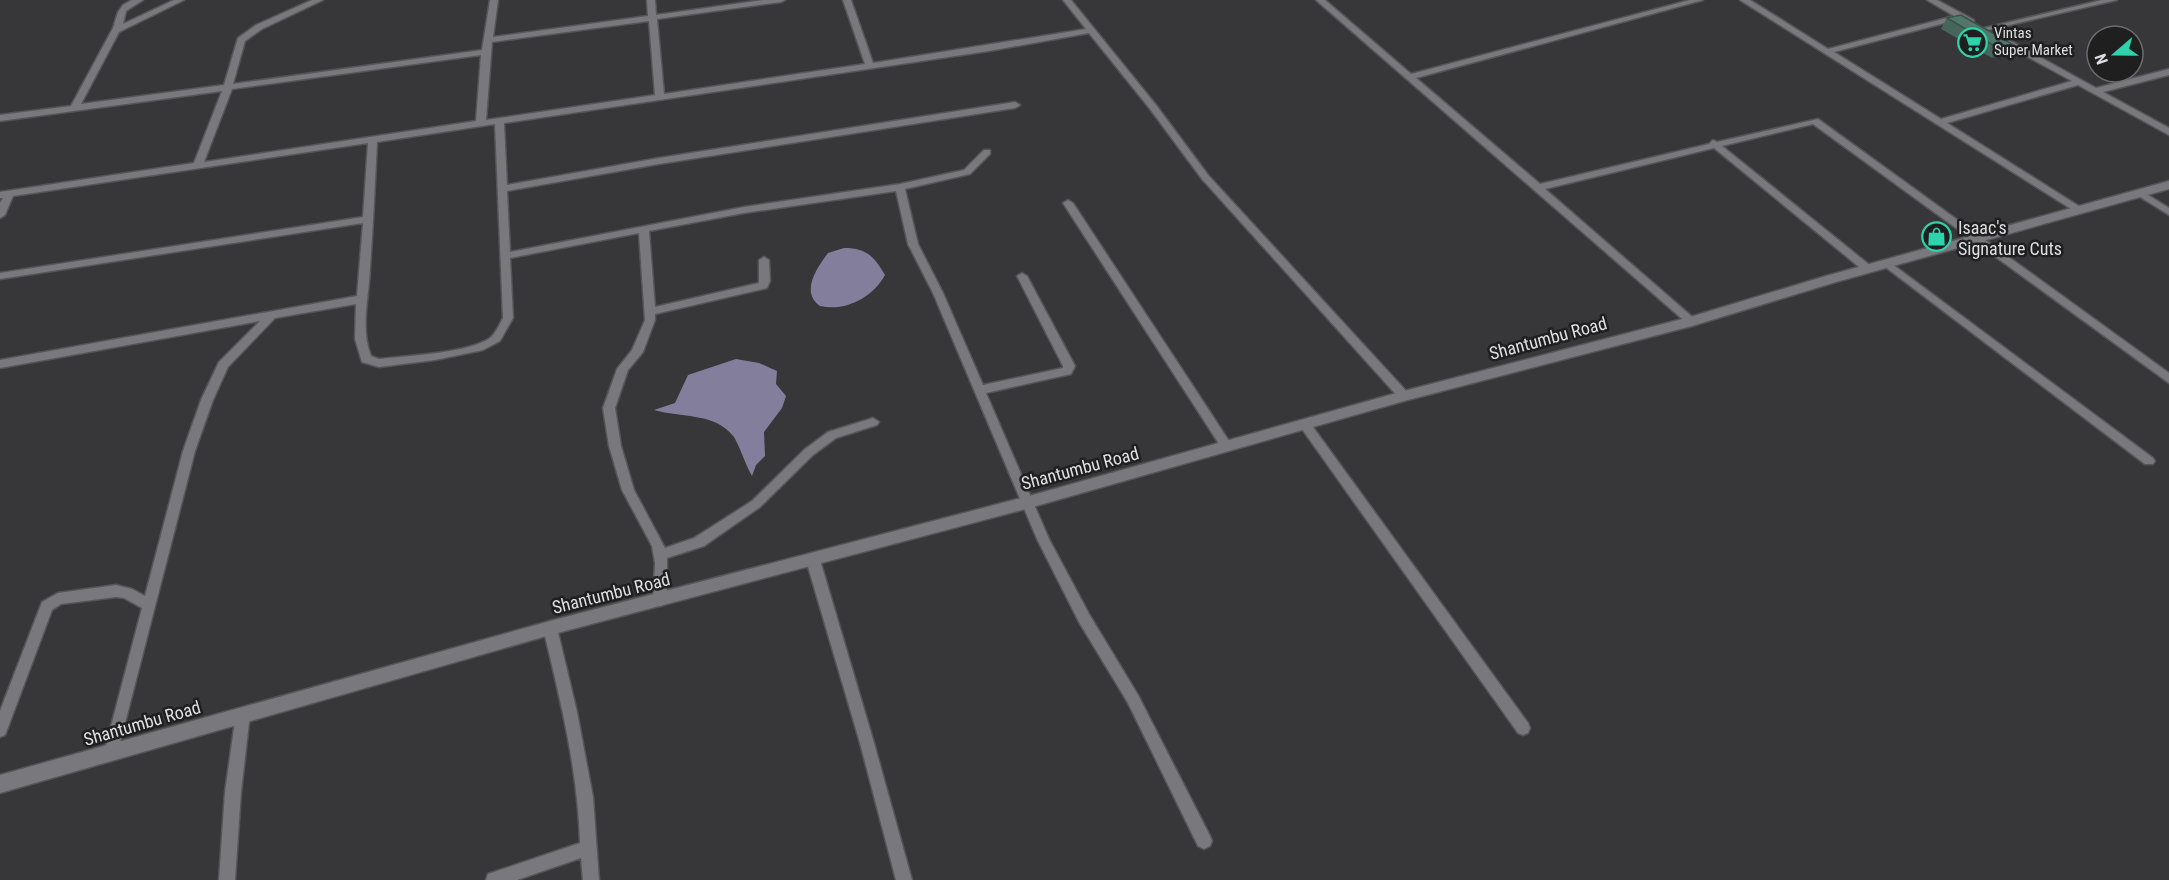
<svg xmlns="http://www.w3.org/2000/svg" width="2169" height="880" font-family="'Roboto Condensed',sans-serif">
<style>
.water{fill:#847e9d}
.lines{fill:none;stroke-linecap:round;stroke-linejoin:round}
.minor-casing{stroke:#555457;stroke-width:3}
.tertiary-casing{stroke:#555457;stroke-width:3}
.minor{fill:#79787c;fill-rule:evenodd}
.tertiary{fill:#79787c;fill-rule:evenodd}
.wall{fill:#46665b}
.shaded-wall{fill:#39534a}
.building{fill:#51776a;stroke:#39534a;stroke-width:1.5}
.labels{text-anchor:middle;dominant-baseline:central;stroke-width:5;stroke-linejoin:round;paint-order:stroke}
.far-poi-label{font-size:15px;fill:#dfdfe1;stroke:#1f1f20;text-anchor:start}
.poi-label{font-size:18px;fill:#dfdfe1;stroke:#1f1f20;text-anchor:start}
.street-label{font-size:18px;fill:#dfdfe1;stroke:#1f1f20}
</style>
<rect width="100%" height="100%" fill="#37373a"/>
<path class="water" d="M 844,248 C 866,248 874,256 885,275 C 873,297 846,312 820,306 C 800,292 817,268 828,253 Z
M 736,359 L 759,363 L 777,371 L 776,384 L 786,396 L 782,408 L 764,432 L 765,456 L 756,465 L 752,476 C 745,464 741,449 734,437 C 715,412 681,418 654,410 L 675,403 L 688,375 Z"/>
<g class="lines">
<defs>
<path id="minor" d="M 132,0 L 143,0 L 126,11 L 123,24 L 174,0 L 184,0 L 119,32 L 81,104 L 224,85 L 238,38 L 256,25 L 312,0 L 323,0 L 262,29 L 245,41 L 233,84 L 482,50 L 490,0 L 498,0 L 493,37 L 648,16 L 647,0 L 655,0 L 656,15 L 763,0 L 785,0 L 781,2 L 657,19 L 664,94 L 865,64 L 843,0 L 851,0 L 873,63 L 1086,29 L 1063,0 L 1071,0 L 1156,105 L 1208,175 L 1408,393 L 1410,396 L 1408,399 L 1400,399 L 1202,179 L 1150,109 L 1089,33 L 989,51 L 504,123 L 507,185 L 659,158 L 1015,102 L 1020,105 L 1015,108 L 659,164 L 507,191 L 510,252 L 744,207 L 900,184 L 964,170 L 984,150 L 990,150 L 990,154 L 970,174 L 905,189 L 918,244 L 943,293 L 983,385 L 1063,368 L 1063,366 L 1017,276 L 1022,273 L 1027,276 L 1075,366 L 1071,374 L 986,393 L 1049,539 L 1089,614 L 1138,695 L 1210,836 L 1212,841 L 1210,846 L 1204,849 L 1198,846 L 1128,703 L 1079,622 L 1037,539 L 933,293 L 908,244 L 896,191 L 744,213 L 649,231 L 655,307 L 759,283 L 759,260 L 764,257 L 769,260 L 770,281 L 767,288 L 655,314 L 655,320 L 643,352 L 628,370 L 615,408 L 621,446 L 634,490 L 665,548 L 694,538 L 752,501 L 805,449 L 828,432 L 873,418 L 879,422 L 877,425 L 836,438 L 813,455 L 760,507 L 704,546 L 667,558 L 667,600 L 665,604 L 660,606 L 655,604 L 653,600 L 655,563 L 652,546 L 622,490 L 609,446 L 603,408 L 617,369 L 632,350 L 645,320 L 639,233 L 510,258 L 513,318 L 500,341 L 483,350 L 435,360 L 379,367 L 362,362 L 355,339 L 356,304 L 275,318 L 228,367 L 213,400 L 195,451 L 116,758 L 111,760 L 106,758 L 104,753 L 142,608 L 124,598 L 116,597 L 61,604 L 52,610 L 7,730 L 5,735 L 0,737 L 0,711 L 42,602 L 58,593 L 116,585 L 132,589 L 145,596 L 183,451 L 201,400 L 219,362 L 260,321 L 0,368 L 0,360 L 357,296 L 363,223 L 0,279 L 0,273 L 363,217 L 368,143 L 13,196 L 5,215 L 0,218 L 0,203 L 3,198 L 0,198 L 0,192 L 194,163 L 222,91 L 0,121 L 0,115 L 71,106 L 113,28 L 118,12 L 123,5 ZM 649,21 L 655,95 L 486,120 L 492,42 ZM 481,55 L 476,121 L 204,162 L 232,89 ZM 495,124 L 503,318 C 499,325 496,333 490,338 C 469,353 406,356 379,359 L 371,356 C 360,328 369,298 370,268 C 373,226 375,184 377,142 Z
M 1316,0 L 1325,0 L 1411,74 L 1690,0 L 1703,0 L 1416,78 L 1540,184 L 1709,144 L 1713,140 L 1717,142 L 1818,119 L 2169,373 L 2169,383 L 1813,124 L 1722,146 L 1872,267 L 1873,269 L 1872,271 L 1864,271 L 1714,148 L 1545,189 L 1697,321 L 1696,324 L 1688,324 Z
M 1740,0 L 1750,0 L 1828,49 L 1954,16 L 1927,0 L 1937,0 L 1974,20 L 1974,24 L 1968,24 L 1960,19 L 1834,52 L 1941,119 L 2072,81 L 1997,40 L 1997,36 L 2000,35 L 2096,88 L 2169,69 L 2169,75 L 2103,92 L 2169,128 L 2169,135 L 2078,85 L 1947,123 L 2085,210 L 2084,212 L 2076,212 Z
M 2102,0 L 2117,0 L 1984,31 L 1980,29 Z
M 2140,190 L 2169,208 L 2169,215 L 2137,195 L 2137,191 Z
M 1068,200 L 1073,203 L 1231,444 L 1233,447 L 1231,450 L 1223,450 L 1063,203 Z
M 1888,261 L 2153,458 L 2155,461 L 2153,464 L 2145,464 L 1884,266 L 1883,264 L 1884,262 Z
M 1306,422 L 1310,423 L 1528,723 L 1530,728 L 1528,733 L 1523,735 L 1518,733 L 1302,429 L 1300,426 L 1302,423 Z
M 813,555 L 818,556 L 820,560 L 874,743 L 912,880 L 896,880 L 860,743 L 806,560 L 808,556 Z
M 550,622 L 555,624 L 557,628 L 577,712 L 593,797 L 599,880 L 583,880 L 581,858 L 517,880 L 486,880 L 488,874 L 494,872 L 580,843 C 578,770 560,698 543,628 L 545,624 Z
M 243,708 L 248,709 L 250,714 L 241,792 L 235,880 L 219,880 L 225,792 L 236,714 L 238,709 Z"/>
<path id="tertiary" d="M 2169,181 L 2169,189 L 1836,282 L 1692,326 L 1404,401 L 1029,508 L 550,635 L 0,793 L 0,775 L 550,621 L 1029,496 L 1404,391 L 1690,317 L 1826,276 Z"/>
</defs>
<use href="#minor" class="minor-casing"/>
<use href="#tertiary" class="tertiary-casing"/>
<use href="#minor" class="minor"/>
<use href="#tertiary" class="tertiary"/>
</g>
<path class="wall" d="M 1947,18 L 2012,44 L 2006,55 L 1992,58 L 1941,29 Z"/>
<path class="shaded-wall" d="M 2012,44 L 2006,55 L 1992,58 L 1998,48 Z"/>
<path class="building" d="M 1961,15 L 2012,44 L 1998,48 L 1947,18 Z"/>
<defs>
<symbol id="supermarket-ring" viewBox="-11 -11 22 22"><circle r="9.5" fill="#1f1f20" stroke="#2dd4ab" stroke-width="1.5"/><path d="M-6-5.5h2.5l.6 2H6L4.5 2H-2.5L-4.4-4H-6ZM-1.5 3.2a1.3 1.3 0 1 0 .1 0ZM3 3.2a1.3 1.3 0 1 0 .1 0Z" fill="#2dd4ab"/></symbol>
<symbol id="shop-ring" viewBox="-11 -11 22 22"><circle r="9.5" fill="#1f1f20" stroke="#2dd4ab" stroke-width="1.5"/><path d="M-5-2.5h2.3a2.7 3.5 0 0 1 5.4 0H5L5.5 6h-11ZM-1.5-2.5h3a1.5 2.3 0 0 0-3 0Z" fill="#2dd4ab"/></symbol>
</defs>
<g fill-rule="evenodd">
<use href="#supermarket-ring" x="1956" y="26" width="33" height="33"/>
<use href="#shop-ring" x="1920" y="220" width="33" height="33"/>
</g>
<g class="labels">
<g class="far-poi-label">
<text x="1994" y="33">Vintas<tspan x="1994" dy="17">Super Market</tspan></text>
</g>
<g class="poi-label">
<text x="1958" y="227">Isaac's<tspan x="1958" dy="21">Signature Cuts</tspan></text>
</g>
<g class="street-label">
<text transform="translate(1548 338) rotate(-15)">Shantumbu Road</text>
<text transform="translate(1080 468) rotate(-15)">Shantumbu Road</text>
<text transform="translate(611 593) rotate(-14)">Shantumbu Road</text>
<text transform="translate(142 723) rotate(-16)">Shantumbu Road</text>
</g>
</g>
<g transform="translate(2115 54) rotate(250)"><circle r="28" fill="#1f1f20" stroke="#6c6c6d" stroke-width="1.5"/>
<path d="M0-4.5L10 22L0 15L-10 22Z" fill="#2dd4ab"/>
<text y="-9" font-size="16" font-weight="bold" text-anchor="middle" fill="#dfdfe1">N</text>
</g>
</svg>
